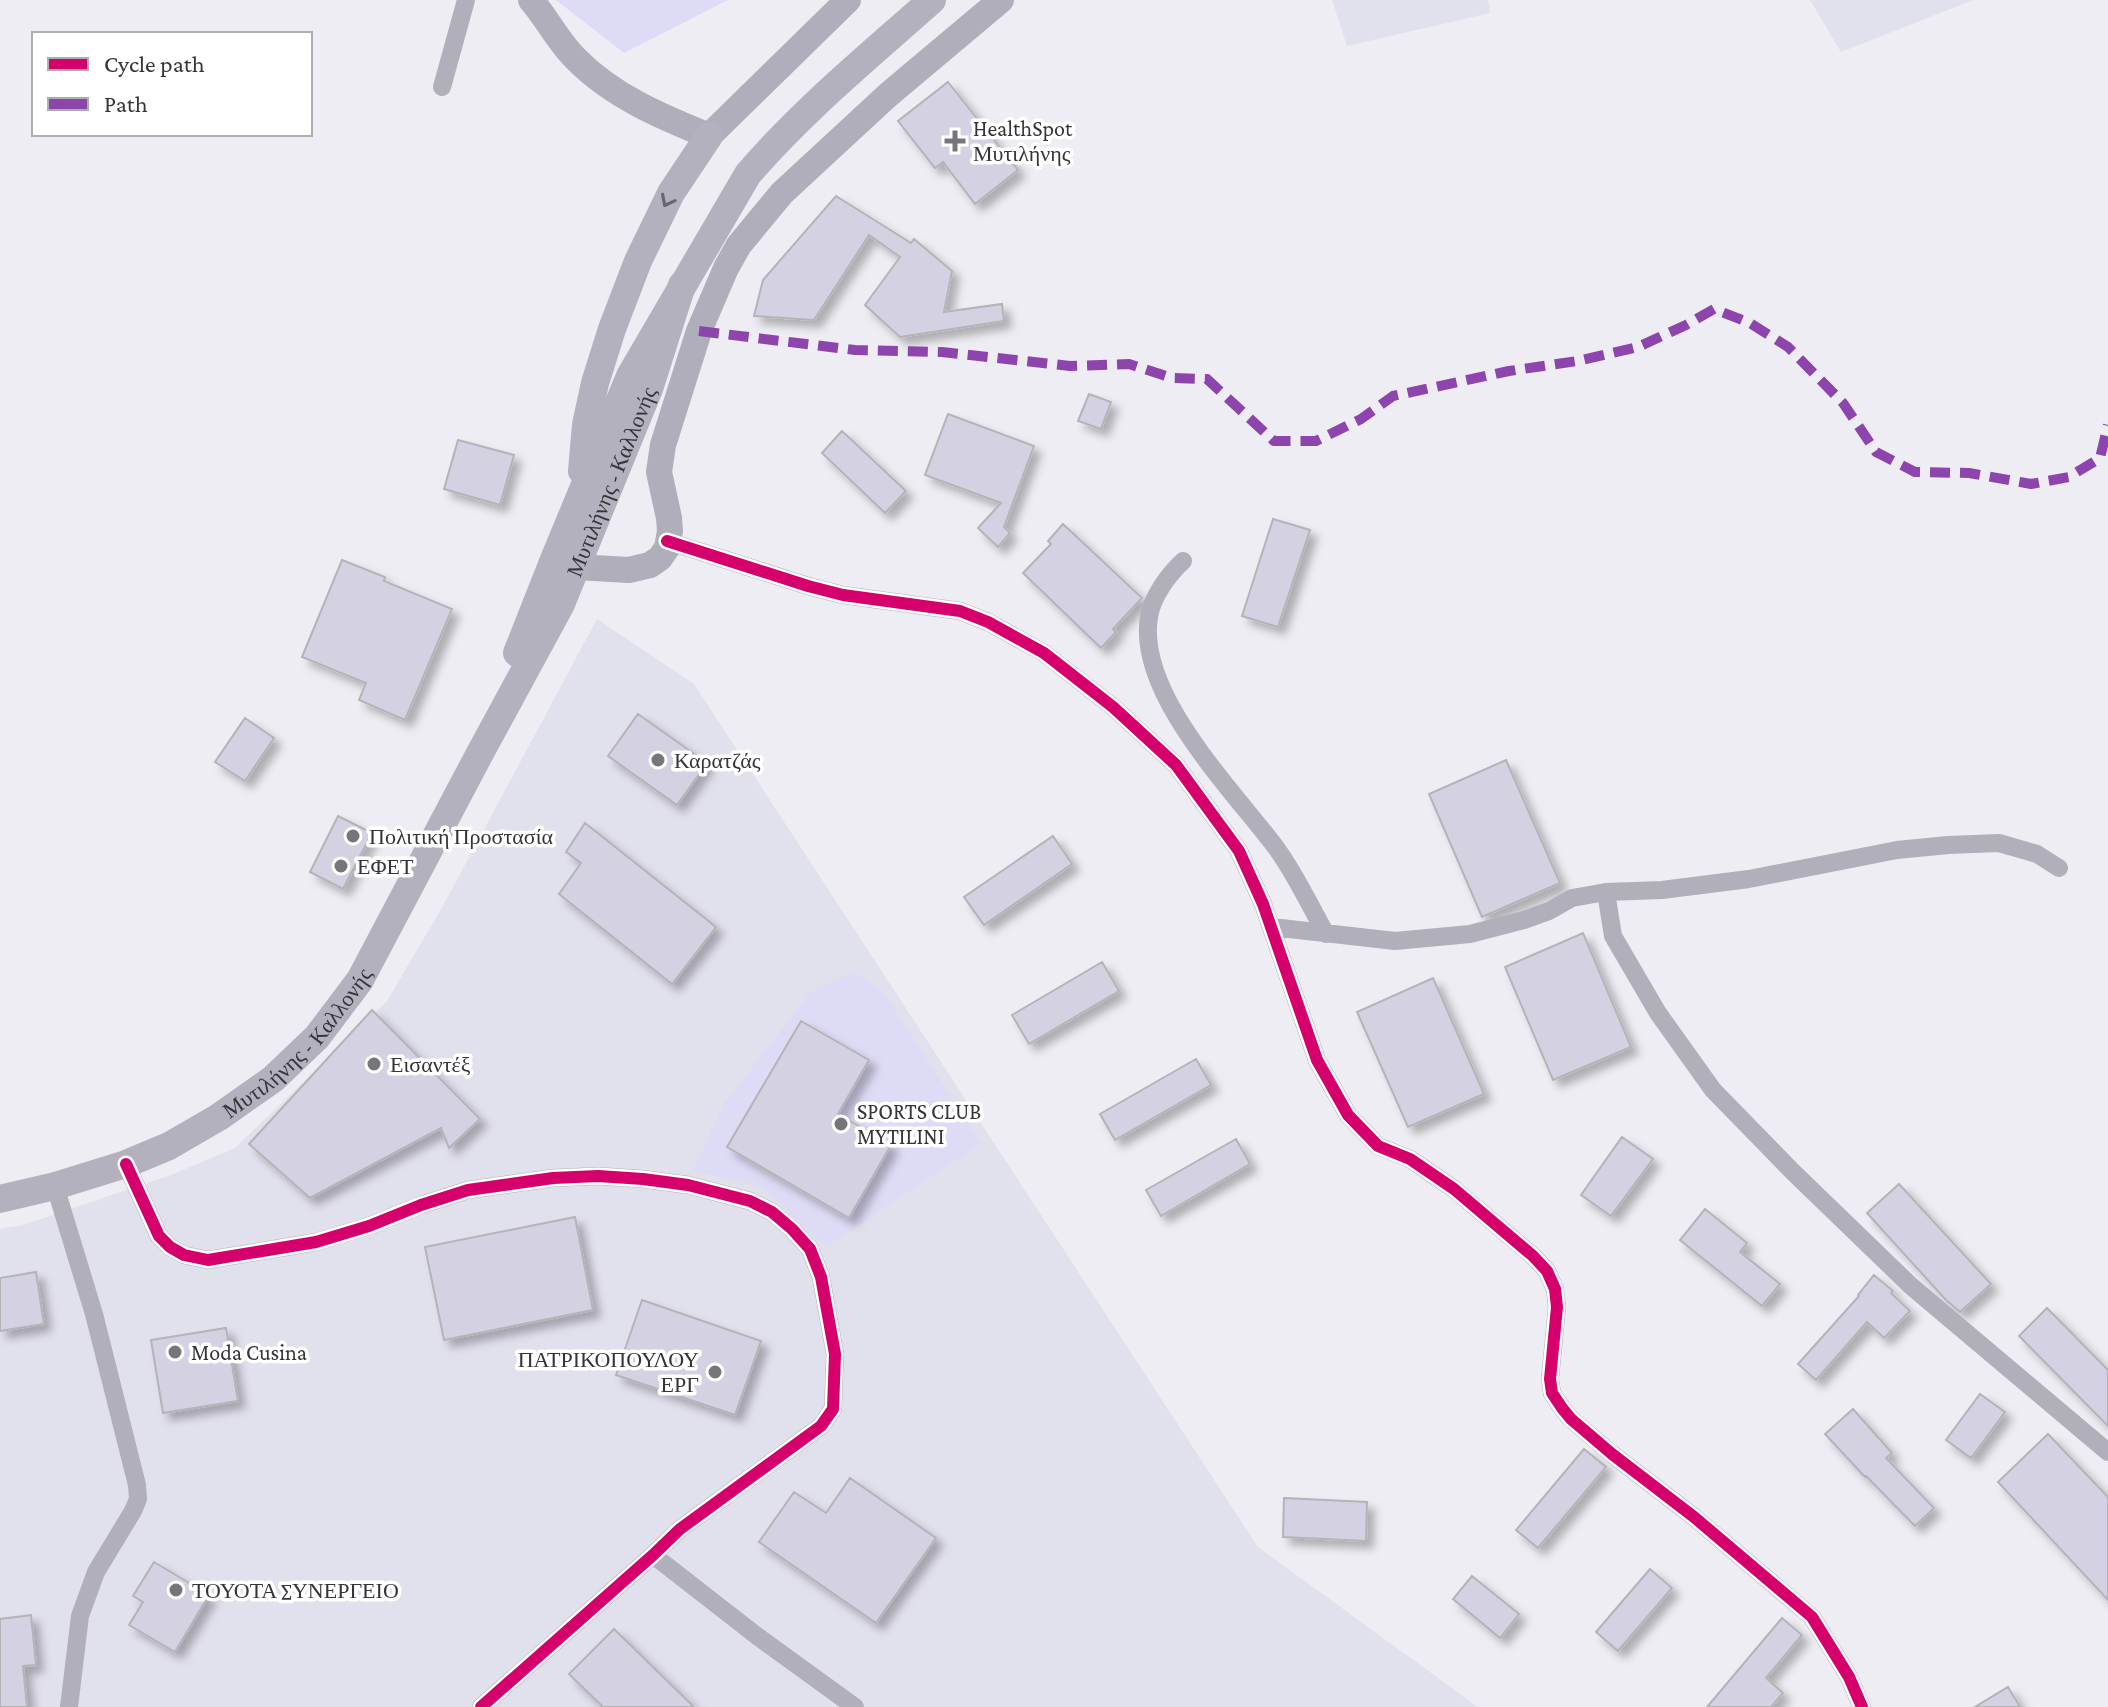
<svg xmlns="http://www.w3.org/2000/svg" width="2108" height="1707" font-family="'Crimson Pro',serif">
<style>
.built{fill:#e1e0ed}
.green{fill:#dedbf6}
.building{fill:#d4d1e3;stroke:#b4b3b8;stroke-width:2;filter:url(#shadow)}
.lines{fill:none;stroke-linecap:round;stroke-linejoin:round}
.street{stroke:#b0afba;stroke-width:18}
.secondary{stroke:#afaeba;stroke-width:26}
.primary{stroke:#b2b1bd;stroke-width:28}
.quiet{stroke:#8e44ad;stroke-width:10;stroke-dasharray:20 10;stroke-linecap:butt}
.cycleway-casing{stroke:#fff;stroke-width:17}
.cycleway{stroke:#d6006c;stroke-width:12}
.oneway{stroke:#67676e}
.poi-dot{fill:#76757a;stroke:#fff;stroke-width:3}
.labels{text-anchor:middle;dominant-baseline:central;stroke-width:7;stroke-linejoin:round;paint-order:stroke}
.poi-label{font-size:22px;fill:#353539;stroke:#fff;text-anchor:start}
.street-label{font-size:22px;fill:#353539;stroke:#fff}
</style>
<defs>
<filter id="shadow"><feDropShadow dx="7" dy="7" stdDeviation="4" flood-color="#0004"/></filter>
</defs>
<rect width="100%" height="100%" fill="#eeedf3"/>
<path class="built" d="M 1332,0 L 1488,0 L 1490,13 L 1347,46 Z
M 1810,0 L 1973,0 L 1841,52 Z
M 597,619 L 694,684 L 1258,1547 L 1478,1707 L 0,1707 L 0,1229 L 23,1225 L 171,1175 L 235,1148 L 387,1001 L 444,904 Z"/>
<path class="green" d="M 556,0 L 728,0 L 624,53 Z
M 854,972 L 883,991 L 981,1144 L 826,1246 L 761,1186 L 693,1170 L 724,1104 L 810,993 Z"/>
<path class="building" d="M 948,82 L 1018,170 L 975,204 L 943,162 L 935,168 L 898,121 Z
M 836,196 L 911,243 L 914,239 L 952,271 L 944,312 L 1002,304 L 1004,321 L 900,337 L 865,305 L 900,257 L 869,235 L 814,320 L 754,316 L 763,280 Z
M 1089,394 L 1111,402 L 1101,429 L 1078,421 Z
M 948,414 L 1034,446 L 1004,527 L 1010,533 L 998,547 L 978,528 L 1001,503 L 925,475 Z
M 842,431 L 906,491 L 885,513 L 822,453 Z
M 458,440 L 514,455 L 500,505 L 444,489 Z
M 1273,519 L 1310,530 L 1278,627 L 1242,616 Z
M 1063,524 L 1142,598 L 1113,629 L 1116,632 L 1101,648 L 1023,573 L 1051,544 L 1048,541 Z
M 342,560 L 385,577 L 384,581 L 452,609 L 405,720 L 359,700 L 366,683 L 302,657 Z
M 638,714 L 707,763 L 677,805 L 608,756 Z
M 245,718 L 274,738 L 245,781 L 215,762 Z
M 1506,760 L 1560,883 L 1482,917 L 1429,794 Z
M 338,816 L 372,833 L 343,889 L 310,872 Z
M 585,823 L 716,927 L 672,984 L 559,894 L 581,863 L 566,852 Z
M 1053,836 L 1072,864 L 984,925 L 964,897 Z
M 1583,933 L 1631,1047 L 1553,1080 L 1505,967 Z
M 1102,962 L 1119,991 L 1029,1044 L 1012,1015 Z
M 1433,978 L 1484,1094 L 1408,1127 L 1357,1012 Z
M 372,1010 L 480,1119 L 449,1148 L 441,1128 L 310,1198 L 249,1144 Z
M 801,1021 L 869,1060 L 838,1114 L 891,1145 L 849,1218 L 727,1147 Z
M 1196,1059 L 1211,1085 L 1115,1140 L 1100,1114 Z
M 1622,1137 L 1653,1159 L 1611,1216 L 1581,1195 Z
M 1236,1139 L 1250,1164 L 1161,1216 L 1146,1190 Z
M 1899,1184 L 1991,1284 L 1960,1312 L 1946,1300 L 1867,1213 Z
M 1705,1209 L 1747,1243 L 1740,1252 L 1780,1284 L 1762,1306 L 1680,1240 Z
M 575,1217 L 593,1310 L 444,1340 L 425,1247 Z
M 36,1272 L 44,1324 L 0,1331 L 0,1278 Z
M 1874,1275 L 1893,1291 L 1891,1293 L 1910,1311 L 1884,1338 L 1867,1322 L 1816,1380 L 1798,1364 L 1859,1296 L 1858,1295 Z
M 642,1300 L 761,1341 L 735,1415 L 616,1375 Z
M 2047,1308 L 2108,1370 L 2108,1426 L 2019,1336 Z
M 226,1328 L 238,1401 L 163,1413 L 151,1340 Z
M 1980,1394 L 2005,1412 L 1971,1458 L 1946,1440 Z
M 1853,1409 L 1892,1453 L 1886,1458 L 1934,1508 L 1915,1526 L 1866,1476 L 1865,1477 L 1825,1434 Z
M 2048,1434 L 2108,1497 L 2108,1600 L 1998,1482 Z
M 1584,1449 L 1606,1467 L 1538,1548 L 1516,1530 Z
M 850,1478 L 936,1538 L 876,1623 L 759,1542 L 794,1492 L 826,1513 Z
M 1284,1498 L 1367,1502 L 1366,1541 L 1283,1537 Z
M 154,1562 L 209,1595 L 175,1652 L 129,1625 L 143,1602 L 133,1596 Z
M 1650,1569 L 1672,1588 L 1618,1651 L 1596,1632 Z
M 1472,1576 L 1519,1614 L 1500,1638 L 1453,1599 Z
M 31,1615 L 36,1665 L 23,1666 L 27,1707 L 0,1707 L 0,1619 Z
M 1782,1618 L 1802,1635 L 1766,1678 L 1783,1693 L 1771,1707 L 1707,1707 Z
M 614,1629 L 694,1707 L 603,1707 L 569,1674 Z
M 2008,1687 L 2020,1707 L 1975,1707 Z"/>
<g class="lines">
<path class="street" d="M 442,87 L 466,0
M 667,541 L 808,586 L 843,595 L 960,611 L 988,622 L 1044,653 L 1113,707 L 1176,765 L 1239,851 L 1263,904 L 1317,1060 L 1348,1115 L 1378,1146 L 1410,1159 L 1454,1189 L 1533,1256 L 1547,1271 L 1555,1289 L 1557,1307 L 1550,1379 L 1552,1393 L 1562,1408 L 1571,1419 L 1612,1454 L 1694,1517 L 1812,1617 L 1849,1677 L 1862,1707
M 1183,561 C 1168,575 1152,597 1149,617 C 1136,694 1234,791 1277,849 C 1296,875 1310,906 1326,934
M 1606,892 L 1613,936 L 1658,1013 L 1713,1090 L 1793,1172 L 1911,1286 L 2108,1452
M 1272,927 L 1395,941 L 1470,934 L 1524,920 L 1549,911 L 1572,898 L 1606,892 L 1662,890 L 1749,879 L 1897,850 L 1948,845 L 1999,843 L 2037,854 L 2059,868
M 126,1164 L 159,1236 L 170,1247 L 184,1255 L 208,1260 L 316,1242 L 369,1226 L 421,1205 L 468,1190 L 553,1178 L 598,1176 L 643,1179 L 688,1185 L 750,1201 L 772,1212 L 792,1229 L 810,1249 L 821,1277 L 835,1354 L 833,1409 L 821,1426 L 680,1529 L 653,1555 L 481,1707
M 55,1186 L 94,1314 L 137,1485 L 138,1499 L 133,1511 L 96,1572 L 80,1616 L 69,1707
M 653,1555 L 757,1636 L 855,1707"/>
<path class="secondary" d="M 531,0 C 547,18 558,42 576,59 C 612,96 662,117 709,136 L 848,0
M 559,559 L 577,567 L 629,570 L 650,565 L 660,558 L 667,548 L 670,531 L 669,518 L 659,472 L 663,445 L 699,331 L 726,268 L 739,245 L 782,193 L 888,95 L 1001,0"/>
<g class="primary">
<path d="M 582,471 L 586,425 L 595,383 L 612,329 L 638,261 L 671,193 L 709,136"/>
<path d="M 517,653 L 555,557 L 630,376 L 748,174 C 803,110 869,56 932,0"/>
<path id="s1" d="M 0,1199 L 55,1186 L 126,1164 L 169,1146 L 219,1117 L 273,1079 L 317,1037 L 360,980 L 479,755 L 561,604 L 649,389 L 682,285"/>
</g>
<path class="quiet" d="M 699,331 L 855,350 L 942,352 L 1070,366 L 1129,364 L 1172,378 L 1207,379 L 1274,441 L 1316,441 L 1361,419 L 1393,396 L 1509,371 L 1577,361 L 1638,347 L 1686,325 L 1714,309 L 1750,323 L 1788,347 L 1843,403 L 1876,452 L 1915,472 L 1969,473 L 2031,484 L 2069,477 L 2100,458 L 2108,425"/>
<defs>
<path id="cycleway" d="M 667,541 L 808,586 L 843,595 L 960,611 L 988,622 L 1044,653 L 1113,707 L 1176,765 L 1239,851 L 1263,904 L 1317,1060 L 1348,1115 L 1378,1146 L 1410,1159 L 1454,1189 L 1533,1256 L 1547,1271 L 1555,1289 L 1557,1307 L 1550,1379 L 1552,1393 L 1562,1408 L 1571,1419 L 1612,1454 L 1694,1517 L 1812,1617 L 1849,1677 L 1862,1707
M 126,1164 L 159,1236 L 170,1247 L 184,1255 L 208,1260 L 316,1242 L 369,1226 L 421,1205 L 468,1190 L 553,1178 L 598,1176 L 643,1179 L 688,1185 L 750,1201 L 772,1212 L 792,1229 L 810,1249 L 821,1277 L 835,1354 L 833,1409 L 821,1426 L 680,1529 L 653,1555 L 481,1707"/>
</defs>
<use href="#cycleway" class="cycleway-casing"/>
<use href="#cycleway" class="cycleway"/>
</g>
<defs><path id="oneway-chevron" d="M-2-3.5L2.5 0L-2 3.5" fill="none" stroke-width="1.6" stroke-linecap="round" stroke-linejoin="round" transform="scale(2)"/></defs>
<use class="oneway" href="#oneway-chevron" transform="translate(667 201) rotate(117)"/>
<g class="poi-dot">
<path d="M951 129h8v8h8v8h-8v8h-8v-8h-8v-8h8z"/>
<circle cx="658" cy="760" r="8"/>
<circle cx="353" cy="836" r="8"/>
<circle cx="341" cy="866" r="8"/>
<circle cx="374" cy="1064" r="8"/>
<circle cx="841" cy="1124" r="8"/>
<circle cx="175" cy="1352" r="8"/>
<circle cx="715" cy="1372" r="8"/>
<circle cx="176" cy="1590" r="8"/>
</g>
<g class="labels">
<g class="poi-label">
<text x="973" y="128">HealthSpot<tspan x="973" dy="25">Μυτιλήνης</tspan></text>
<text x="674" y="760">Καρατζάς</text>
<text x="369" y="836">Πολιτική Προστασία</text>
<text x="357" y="866">ΕΦΕΤ</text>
<text x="390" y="1064">Εισαντέξ</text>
<text x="857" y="1111">SPORTS CLUB<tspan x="857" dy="25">MYTILINI</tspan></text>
<text x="191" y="1352">Moda Cusina</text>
<text x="699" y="1359" text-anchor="end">ΠΑΤΡΙΚΟΠΟΥΛΟΥ<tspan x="699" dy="25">ΕΡΓ</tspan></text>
<text x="192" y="1590">ΤΟΥΟΤΑ ΣΥΝΕΡΓΕΙΟ</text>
</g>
<g class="street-label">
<text stroke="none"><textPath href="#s1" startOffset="992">Μυτιλήνης - Καλλονής</textPath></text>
<text stroke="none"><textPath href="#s1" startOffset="344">Μυτιλήνης - Καλλονής</textPath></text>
</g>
</g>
<rect x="32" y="32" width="280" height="104" fill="#ffffff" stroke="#aeaeb0" stroke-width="2"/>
<rect x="48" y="58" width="40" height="12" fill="#d6006c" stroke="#aeaeb0" stroke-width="2"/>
<text x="104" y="72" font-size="24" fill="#353539">Cycle path</text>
<rect x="48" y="98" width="40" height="12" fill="#8e44ad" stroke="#aeaeb0" stroke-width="2"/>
<text x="104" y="112" font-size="24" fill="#353539">Path</text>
</svg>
